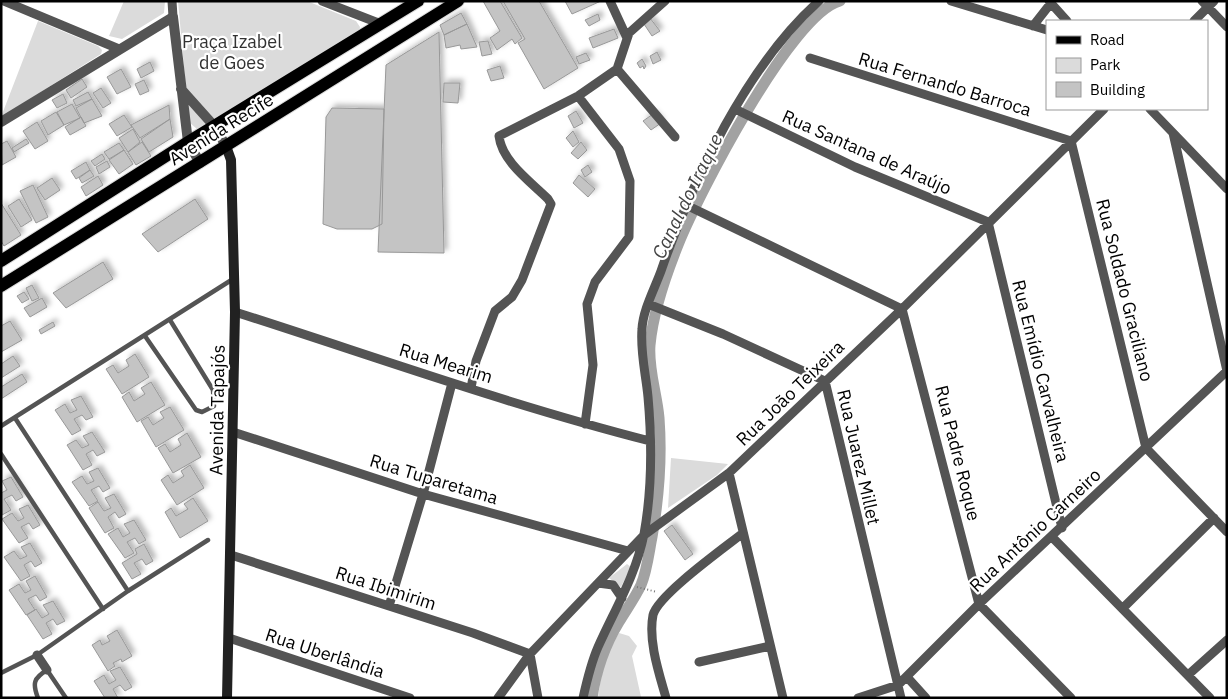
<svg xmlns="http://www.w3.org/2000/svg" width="1228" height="699" font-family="'IBM Plex Sans',sans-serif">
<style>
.green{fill:#dbdbdb}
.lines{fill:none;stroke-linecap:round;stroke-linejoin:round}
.canal{stroke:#a2a2a2;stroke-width:11}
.building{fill:#c4c4c4;stroke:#989898;filter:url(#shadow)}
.primary-casing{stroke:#dbdbdb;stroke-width:14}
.path{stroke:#767676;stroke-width:2;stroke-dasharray:1 2.5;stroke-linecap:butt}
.service{stroke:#545454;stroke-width:4.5}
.minor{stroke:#545454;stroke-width:9}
.tertiary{stroke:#545454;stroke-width:10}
.secondary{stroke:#212121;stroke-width:10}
.primary{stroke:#000;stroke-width:12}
.labels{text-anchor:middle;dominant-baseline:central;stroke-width:4.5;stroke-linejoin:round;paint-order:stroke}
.park-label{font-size:18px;fill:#323232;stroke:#fff}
.street-label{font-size:18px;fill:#000;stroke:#fff}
.water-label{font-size:19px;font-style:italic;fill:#434343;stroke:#fff}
</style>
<defs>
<filter id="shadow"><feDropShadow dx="3.5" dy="-3.5" stdDeviation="2.5" flood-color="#0004"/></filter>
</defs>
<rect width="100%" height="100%" fill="#fff"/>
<path class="green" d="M 124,1 L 165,1 L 164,13 L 122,39 L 109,36 Z
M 178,1 L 307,1 L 356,21 L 360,27 L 359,31 L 197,129 L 190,123 L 188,112 Z
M 38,21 L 98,46 L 102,50 L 101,54 L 1,117 Z
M 671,458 L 728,464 L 717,475 L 668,508 Z
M 627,564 L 631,567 L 621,587 L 609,578 Z
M 619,633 L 629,636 L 637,646 L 632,656 L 641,697 L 649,698 L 598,698 C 601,673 606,654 619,633 Z"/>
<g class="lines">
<path class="canal" d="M 592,698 C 596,671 605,645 619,622 C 626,610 635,598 641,585 C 647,571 649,552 652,537 C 659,497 662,458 659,418 C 657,394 648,369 650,345 C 653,312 666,275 678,245 C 698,195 791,14 840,1"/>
</g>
<path class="building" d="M 483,1 L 500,1 L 522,38 L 515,44 L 512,39 L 497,50 L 490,38 L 500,31 Z
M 503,1 L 539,1 L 578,68 L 544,89 L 518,43 L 525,39 Z
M 565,1 L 601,1 L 572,14 Z
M 461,13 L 467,24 L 444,35 L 440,25 Z
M 598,14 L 600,20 L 589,26 L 585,20 Z
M 650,18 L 660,31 L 652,36 L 644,24 Z
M 467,24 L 477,47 L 461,49 L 460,45 L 446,48 L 444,35 Z
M 614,29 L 618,38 L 593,48 L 589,38 Z
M 439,32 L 444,253 L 378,252 L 386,65 Z
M 488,41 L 492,54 L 482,56 L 479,42 Z
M 657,52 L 661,60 L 653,64 L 650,56 Z
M 586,53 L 590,60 L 579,64 L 576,57 Z
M 642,59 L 646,66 L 644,69 L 643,66 L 640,68 L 637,63 Z
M 150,62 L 154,71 L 141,78 L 137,69 Z
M 500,66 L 504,78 L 491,81 L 487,70 Z
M 121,69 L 131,87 L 117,94 L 107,77 Z
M 82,79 L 87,87 L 71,98 L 66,90 Z
M 144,80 L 149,91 L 140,95 L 135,84 Z
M 444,83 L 460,83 L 458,103 L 443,102 Z
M 101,88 L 111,103 L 103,108 L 93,93 Z
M 88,92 L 92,99 L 76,106 L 73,100 Z
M 63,94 L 67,103 L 57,108 L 52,100 Z
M 92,99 L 102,116 L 84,123 L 76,108 Z
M 72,104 L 80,118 L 64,125 L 57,112 Z
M 169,105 L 170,119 L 140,138 L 131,125 Z
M 332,108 L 384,109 L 382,224 L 372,229 L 337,229 L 323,224 L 326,117 Z
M 576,111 L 583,123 L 574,128 L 568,116 Z
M 56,112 L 64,125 L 48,135 L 41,121 Z
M 653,114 L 661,123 L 651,130 L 643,121 Z
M 124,115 L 132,127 L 117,136 L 109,124 Z
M 81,117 L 86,126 L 70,135 L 65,127 Z
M 170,119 L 173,137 L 149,152 L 141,139 Z
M 37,122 L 48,141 L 35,149 L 23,131 Z
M 133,129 L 140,142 L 128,152 L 119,138 Z
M 573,131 L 579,142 L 573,147 L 566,138 Z
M 26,139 L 29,143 L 14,152 L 12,148 Z
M 7,141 L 16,157 L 2,165 L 1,144 Z
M 142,142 L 151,156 L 136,165 L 128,152 Z
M 581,142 L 587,150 L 578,159 L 571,153 Z
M 119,143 L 124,150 L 109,159 L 104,152 Z
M 124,150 L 133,164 L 119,174 L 109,160 Z
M 102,154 L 105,159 L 95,166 L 91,161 Z
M 107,161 L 110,167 L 99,174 L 96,167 Z
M 86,162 L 90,170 L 76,179 L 71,171 Z
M 588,165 L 592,172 L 585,177 L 581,170 Z
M 90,170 L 94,176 L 82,183 L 79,178 Z
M 579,175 L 595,189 L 588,197 L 573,183 Z
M 98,176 L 103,185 L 86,196 L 81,187 Z
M 52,178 L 60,190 L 45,200 L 37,188 Z
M 33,185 L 48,217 L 36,223 L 20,191 Z
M 19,199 L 32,220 L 21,227 L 8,206 Z
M 195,199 L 208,219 L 158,252 L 142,234 Z
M 1,203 L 21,235 L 4,246 L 1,241 Z
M 103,262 L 113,279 L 66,308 L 53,293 Z
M 32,285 L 39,298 L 32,301 L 26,288 Z
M 24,292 L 29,299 L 22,303 L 17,296 Z
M 42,298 L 47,307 L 30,317 L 24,308 Z
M 10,321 L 22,340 L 1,352 L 1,326 Z
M 53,322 L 55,326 L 41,334 L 39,330 Z
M 135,354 L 149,377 L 122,394 L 106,369 L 113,365 L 118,373 L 129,366 L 126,360 Z
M 13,356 L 20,366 L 1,378 L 1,364 Z
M 22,374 L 27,382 L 1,399 L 1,387 Z
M 151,382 L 165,405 L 137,422 L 122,397 L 129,392 L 134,401 L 145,394 L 141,388 Z
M 81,396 L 93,417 L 86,420 L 82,415 L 74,419 L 81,430 L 72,435 L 55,410 L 65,404 L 70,413 L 77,410 L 71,400 Z
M 170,407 L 184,430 L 156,447 L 141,421 L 148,417 L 153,425 L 164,418 L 160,412 Z
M 92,432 L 105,452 L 97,456 L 93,450 L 86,454 L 92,465 L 83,470 L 67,445 L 76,440 L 82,448 L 89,445 L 83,436 Z
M 187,433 L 201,457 L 173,473 L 158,448 L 165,444 L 170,452 L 181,445 L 178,439 Z
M 190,465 L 204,488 L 177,505 L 161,480 L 168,475 L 173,483 L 184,476 L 181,471 Z
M 98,468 L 110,488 L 103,492 L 99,486 L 91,490 L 98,501 L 89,506 L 72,482 L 82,476 L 87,484 L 94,481 L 89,472 Z
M 11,477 L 23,497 L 16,501 L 12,495 L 4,499 L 11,510 L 2,515 L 1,493 L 7,490 L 2,481 Z
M 114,494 L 126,514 L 119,518 L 115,512 L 108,517 L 114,528 L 105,533 L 89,508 L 98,502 L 104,511 L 111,508 L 105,498 Z
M 193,498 L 208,521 L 180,538 L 165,512 L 171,508 L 176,516 L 188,509 L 184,504 Z
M 28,505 L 40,525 L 33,529 L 29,523 L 21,527 L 28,538 L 19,543 L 2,519 L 12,513 L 18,521 L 24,518 L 19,509 Z
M 134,520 L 146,540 L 139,544 L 135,538 L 127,542 L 134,553 L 125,558 L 108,534 L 118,528 L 123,537 L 130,533 L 124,524 Z
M 672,525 L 693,554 L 685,560 L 664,531 Z
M 30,543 L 42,563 L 35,567 L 31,561 L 24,565 L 30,576 L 21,581 L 4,557 L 14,551 L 20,559 L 27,556 L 21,547 Z
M 144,544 L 153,561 L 146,565 L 142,559 L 134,563 L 141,574 L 132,579 L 122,563 L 137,554 L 135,549 Z
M 35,576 L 47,597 L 40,601 L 36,595 L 28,599 L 35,610 L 26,615 L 9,590 L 19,584 L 25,593 L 31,590 L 26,581 Z
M 53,601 L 65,621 L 57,625 L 53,619 L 46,623 L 52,634 L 43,639 L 27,615 L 36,609 L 42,618 L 49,614 L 43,605 Z
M 117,630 L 132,656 L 122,662 L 121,659 L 113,663 L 115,666 L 108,671 L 92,645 L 100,640 L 102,645 L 110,641 L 107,636 Z
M 120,667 L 132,687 L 125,691 L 120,685 L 113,689 L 118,698 L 105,698 L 94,681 L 104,675 L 109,684 L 116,680 L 110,671 Z"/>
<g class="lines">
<defs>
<path id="primary" d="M 1,261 L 188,142 L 418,1
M 1,286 L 458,1"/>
</defs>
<use href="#primary" class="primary-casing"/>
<path class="path" d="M 637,587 L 657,592"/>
<path class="service" d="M 145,336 L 196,410 L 202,412 L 214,406 L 213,390 L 170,320
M 15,418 L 128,591
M 1,426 L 233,279
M 1,454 L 103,609
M 1,673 L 37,655 L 128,591 L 208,540
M 38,698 C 32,683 34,678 47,670 L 66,698"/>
<path class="minor" d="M 4,1 L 119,49
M 172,1 L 173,17
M 322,1 L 381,24
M 610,1 L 627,38
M 951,1 L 1047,30
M 1049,1 L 1067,21
M 1202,1 L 1227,27
M 1194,21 L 1214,1
M 1033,26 L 1051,3
M 810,58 L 1071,141 L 1146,448 L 1227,532
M 617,69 L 675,137
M 617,69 L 629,33 L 665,1
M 578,96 L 619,149 L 630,181 L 629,237 L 595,282 L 587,304 L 593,365 L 585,424
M 735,109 L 855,167 L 988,222 L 1062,528
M 1150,109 L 1227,189
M 1173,133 L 1227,371
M 686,205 L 902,309 L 979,604 L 1071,698
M 648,304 L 723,334 L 825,381 L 901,698
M 235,312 C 373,356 509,405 650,441
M 471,388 L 476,361 L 495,311 L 512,297 L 522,280 L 551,204 L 548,199 C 531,182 502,162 499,136 L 578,96 L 617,69
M 233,432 L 423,494 L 628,551
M 729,473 L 783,698
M 1052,537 L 1210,698
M 231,555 L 473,633 L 530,654 L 538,698
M 598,583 L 613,585 L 622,598
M 389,606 L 423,494 L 452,383
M 1123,608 L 1214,518
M 229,638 L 410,698
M 37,655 L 47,670
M 699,662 L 770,646
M 1188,675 L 1227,640
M 907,677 L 926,698
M 498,698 L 530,654 L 644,535 L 729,473 L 902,309 L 1104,109
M 583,698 C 587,680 591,663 598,647 C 615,609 636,575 644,534 C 652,490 652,442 648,397 C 646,375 640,352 642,329 C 643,310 654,290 661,271 C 692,181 747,65 819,1
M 666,698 C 659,673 648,641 653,615 C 658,595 724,548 743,533
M 858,698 L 898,685 L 979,604 L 1227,371"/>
<path class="tertiary" d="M 181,89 L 215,127 L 226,146
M 1,122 L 173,17 L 188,142 L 200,163"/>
<path class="secondary" d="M 226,146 L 231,160 L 235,312 L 227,698"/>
<use href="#primary" class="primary"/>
</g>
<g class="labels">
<g class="park-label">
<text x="232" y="41">Praça Izabel<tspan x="232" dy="21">de Goes</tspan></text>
</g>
<g class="street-label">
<text transform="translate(945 84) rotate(17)">Rua Fernando Barroca</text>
<text transform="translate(221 129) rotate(-32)">Avenida Recife</text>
<text transform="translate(867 152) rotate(24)">Rua Santana de Araújo</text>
<text transform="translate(1125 290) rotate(76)">Rua Soldado Graciliano</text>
<text transform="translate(446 363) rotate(17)">Rua Mearim</text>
<text transform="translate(1041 371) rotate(76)">Rua Emídio Carvalheira</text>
<text transform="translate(790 393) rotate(-44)">Rua João Teixeira</text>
<text transform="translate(217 410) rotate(-89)">Avenida Tapajós</text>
<text transform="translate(958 453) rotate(76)">Rua Padre Roque</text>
<text transform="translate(859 457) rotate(77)">Rua Juarez Millet</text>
<text transform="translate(434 479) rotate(17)">Rua Tuparetama</text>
<text transform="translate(1035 530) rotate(-43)">Rua Antônio Carneiro</text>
<text transform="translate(386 588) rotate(18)">Rua Ibimirim</text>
<text transform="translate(325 653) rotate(18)">Rua Uberlândia</text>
</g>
<g class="water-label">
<text transform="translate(687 196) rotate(-64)">Canal do Iraque</text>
</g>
</g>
<rect width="1228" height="699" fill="none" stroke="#000000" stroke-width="5"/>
<rect x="1046" y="20" width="162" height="90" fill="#ffffff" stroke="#999999"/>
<rect x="1056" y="36" width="25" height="8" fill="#000000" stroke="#999999"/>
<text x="1090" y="45" font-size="15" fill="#000000">Road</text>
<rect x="1056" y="58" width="25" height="15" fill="#dbdbdb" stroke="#999999"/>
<text x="1090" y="70" font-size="15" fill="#000000">Park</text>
<rect x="1056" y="82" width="25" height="15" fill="#c4c4c4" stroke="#999999"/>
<text x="1090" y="95" font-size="15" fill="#000000">Building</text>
</svg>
